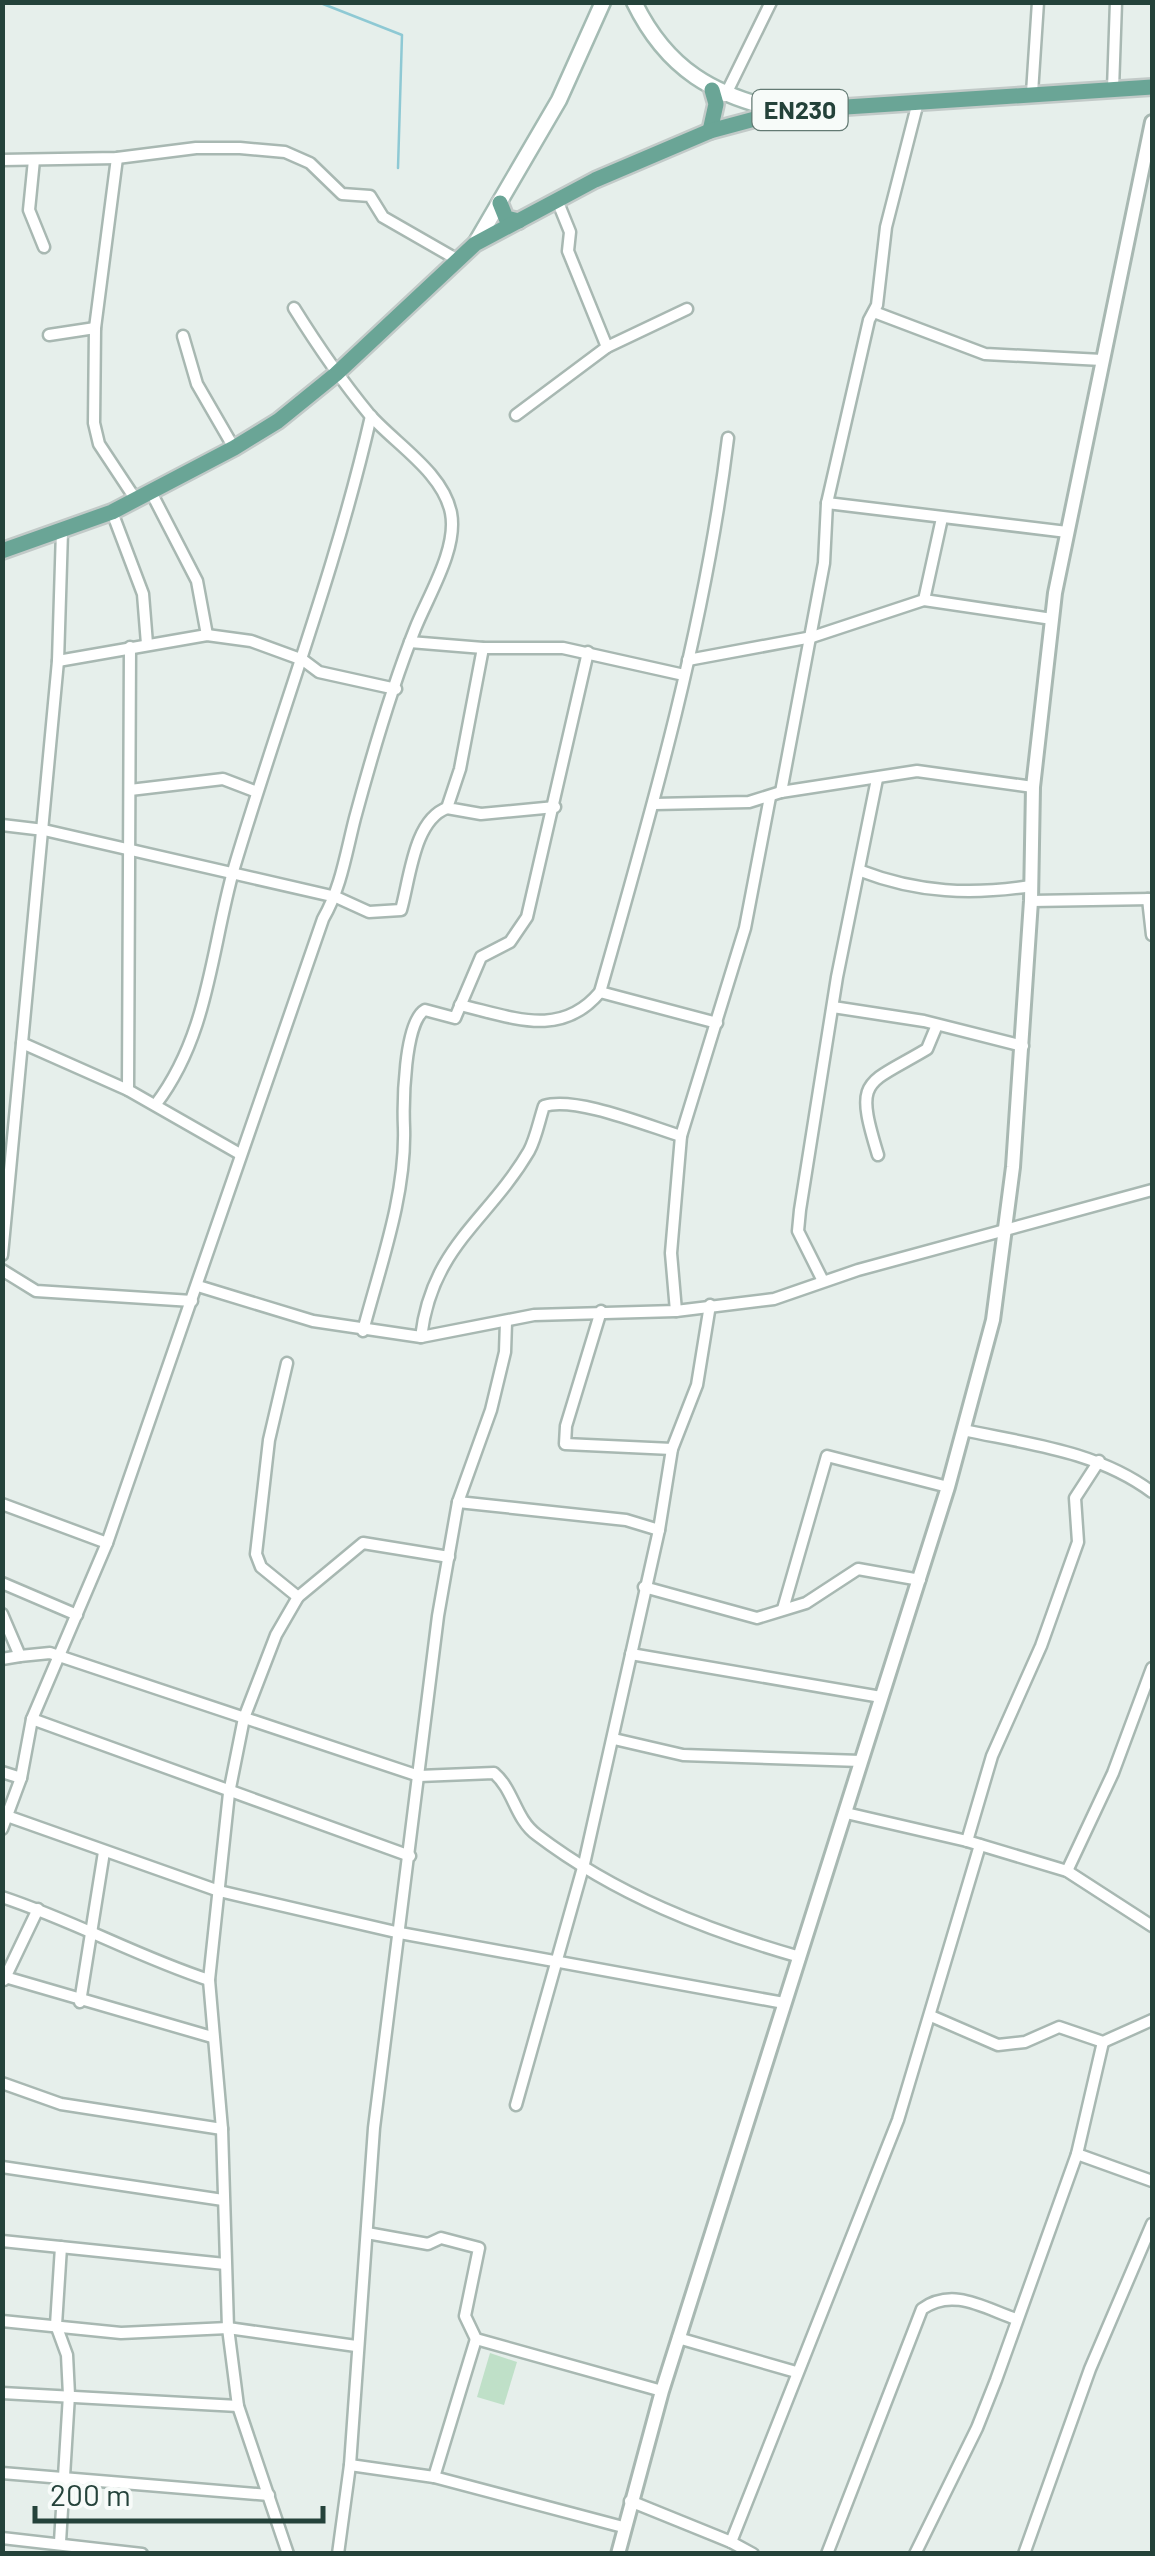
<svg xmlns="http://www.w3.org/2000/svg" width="1155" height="2556" viewBox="0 0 1155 2556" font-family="Barlow,sans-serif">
  <rect width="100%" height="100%" fill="#e6efeb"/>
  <path fill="#bfe0c8" d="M490,2353l27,9 -13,43 -27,-8z"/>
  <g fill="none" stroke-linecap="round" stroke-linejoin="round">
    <path stroke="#8ec9d4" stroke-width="2.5" d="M318,2l84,33 -4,133"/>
    <defs>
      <g id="minor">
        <path d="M1113,89l3,-87"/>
        <path d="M1032,93l6,-91"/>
        <path d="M725,96l46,-94"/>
        <path d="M117,158l-22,170 -1,95 5,21 37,56"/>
        <path d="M2,160l115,-2 79,-10h44l45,4 25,11 32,31 28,2 13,21 75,43"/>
        <path d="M34,160l-5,50 15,37"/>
        <path d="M557,200l13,32 -2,19 39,96"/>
        <path d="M874,312l111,42 117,6"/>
        <path d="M49,335l46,-7"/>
        <path d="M183,336l14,48 37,64"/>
        <path d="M516,415l91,-68 80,-38"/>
        <path d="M152,494l45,87 10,54"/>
        <path d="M827,503l240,29"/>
        <path d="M112,512l31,82 4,50"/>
        <path d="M924,600l128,19"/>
        <path d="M410,642l73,6h80l121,27"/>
        <path d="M483,648l-23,121 -13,39 34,6 74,-7"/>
        <path d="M688,660l124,-23 112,-37 18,-82"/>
        <path d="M58,661l149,-26 44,6 52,19 16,12 77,17"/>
        <path d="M130,790l93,-11 34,13"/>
        <path d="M781,792l43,-229 3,-60 42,-183 8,-15 9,-78 32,-125"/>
        <path d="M654,804l95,-2 32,-10 136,-21 116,16"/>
        <path d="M2,825l42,5 292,67 33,15 32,-2c9,-32 13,-90 46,-102"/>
        <path d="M861,871c57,22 111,24 170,15"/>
        <path d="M1148,899l4,36"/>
        <path d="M1031,901l121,-2"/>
        <path d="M600,992l117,31"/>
        <path d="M460,1005c52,12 101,34 140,-13 52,-182 105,-366 128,-554"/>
        <path d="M833,1007l91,14 99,25"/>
        <path d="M22,1043l106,47 112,64"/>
        <path d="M128,1090l2,-443"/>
        <path d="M156,1104c53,-70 55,-155 78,-236 45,-151 102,-298 137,-452"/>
        <path d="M878,1155c-24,-78 -13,-69 49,-106l10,-24"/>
        <path d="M2,1255l56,-594 4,-130"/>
        <path d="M2,1270l34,21 156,10"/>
        <path d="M823,1281l-25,-50 2,-21 37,-233 40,-198"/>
        <path d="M198,1286l115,35 108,16 113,-22 142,-4 98,-12 84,-29 294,-80"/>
        <path d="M601,1311l-35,115 -1,18 107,5"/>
        <path d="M676,1311l-5,-58 10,-117 64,-208 25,-131"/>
        <path d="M363,1331c17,-65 43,-135 41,-203 -1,-24 0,-106 21,-118l30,8 26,-61 29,-15 17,-25 61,-265"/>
        <path d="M421,1337c11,-91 67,-116 108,-186 7,-13 10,-30 15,-45 32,-10 104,20 137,30"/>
        <path d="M287,1363l-18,77 -13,114 5,13 37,30"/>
        <path d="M963,1430c66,14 134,21 189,62"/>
        <path d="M458,1502l168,18 33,10"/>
        <path d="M2,1504l105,39"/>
        <path d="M2,1583l75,32"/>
        <path d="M644,1587l113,31 49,-15 52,-34 62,11"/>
        <path d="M783,1609l44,-153 121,31"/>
        <path d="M2,1614l18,42 30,-3 369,123 75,-3c20,17 21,46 43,62 79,60 169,95 263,122"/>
        <path d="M631,1654l250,43"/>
        <path d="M2,1659l18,-3"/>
        <path d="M32,1719l378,137"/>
        <path d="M614,1739l69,16 178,6"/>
        <path d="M2,1772l19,6"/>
        <path d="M846,1813l121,28 100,30 85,55"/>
        <path d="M7,1816l212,75 181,42 384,70"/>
        <path d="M2,1829l19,-51 11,-59 75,-176 216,-624c18,-31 23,-66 32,-101 17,-63 36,-129 60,-189 13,-33 43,-80 36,-116 -8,-41 -57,-70 -82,-99 -28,-34 -52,-69 -75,-106"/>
        <path d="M967,1841l25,-85 49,-110 37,-104 -3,-44 24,-37"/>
        <path d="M1067,1871l46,-98 39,-105"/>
        <path d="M2,1897c73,24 136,60 207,83"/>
        <path d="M5,1977l207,60"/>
        <path d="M4,1980l34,-71"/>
        <path d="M80,2002l24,-150"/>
        <path d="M931,2016l67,29 27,-3 34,-15 44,15 49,-22"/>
        <path d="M2,2083l59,21 161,25"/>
        <path d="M516,2105l68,-241 75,-334 13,-81 25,-64 13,-80"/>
        <path d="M1077,2154l75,27"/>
        <path d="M2,2167l221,33"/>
        <path d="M367,2233l61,11 13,-6 38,10 -14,68 11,23 186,52"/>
        <path d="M2,2241l223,23"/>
        <path d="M2,2321l119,12 107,-5 128,18"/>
        <path d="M678,2338l118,34"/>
        <path d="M2,2393l236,13"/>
        <path d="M350,2465l84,12 189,50"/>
        <path d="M2,2473l267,22"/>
        <path d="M434,2477l42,-138"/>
        <path d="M630,2501l101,41"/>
        <path d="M2,2538l140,16"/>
        <path d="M60,2542l9,-147 -2,-40 -11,-30 5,-78"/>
        <path d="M288,2554l-50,-148 -10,-78 -6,-199 -13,-149 20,-187 15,-75 32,-83 22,-38 65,-54 86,14"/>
        <path d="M338,2554l12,-89 24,-337 64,-512 20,-114 33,-92 14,-58 1,-30"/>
        <path d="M753,2554l-22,-12 167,-422 82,-275"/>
        <path d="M827,2554l95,-245c31,-22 62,-1 94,10"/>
        <path d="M915,2554l62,-126 19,-48 81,-226 26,-112"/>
        <path d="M1024,2554l66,-185 62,-145"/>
      </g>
      <path id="tertiary" d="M618,2554l44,-163 286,-904 45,-167 20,-153 18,-266 2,-114 22,-194 97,-471"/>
      <g id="secondary">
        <path d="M634,2c33,68 80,94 150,109"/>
        <path d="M475,244l84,-144 44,-98"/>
      </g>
      <g id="primary">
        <path d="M710,131l6,-27 -4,-14"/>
        <path d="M500,203l6,15 13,3"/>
        <path d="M2,551l110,-39 122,-64 44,-27 58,-47 139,-130 120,-64 115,-49 75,-20 367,-24"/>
      </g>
    </defs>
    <use href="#minor" stroke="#a8b8b2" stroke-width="15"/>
    <use href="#tertiary" stroke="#a8b8b2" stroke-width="18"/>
    <use href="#secondary" stroke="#a4bbb3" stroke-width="19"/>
    <use href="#primary" stroke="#c2cac8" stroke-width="20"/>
    <use href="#minor" stroke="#fff" stroke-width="10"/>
    <use href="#tertiary" stroke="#fff" stroke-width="12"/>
    <use href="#secondary" stroke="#fff" stroke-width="14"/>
    <use href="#primary" stroke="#6aa596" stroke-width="15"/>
  </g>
  <g text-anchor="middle" stroke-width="9" stroke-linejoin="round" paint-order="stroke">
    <rect fill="#f7fbf9" stroke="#637a73" stroke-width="2.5" x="752.5" y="90" width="95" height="40" rx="8"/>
    <g font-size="25" font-weight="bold" fill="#24423a">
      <text x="800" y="119">EN230</text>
    </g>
  </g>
  <rect width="1155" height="2556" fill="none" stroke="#24423a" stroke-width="10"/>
  <path d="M35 2506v15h288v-15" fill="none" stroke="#24423a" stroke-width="5"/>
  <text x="50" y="2506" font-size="30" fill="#24423a" stroke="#f7fbf9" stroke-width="8" paint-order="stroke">200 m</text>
</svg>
